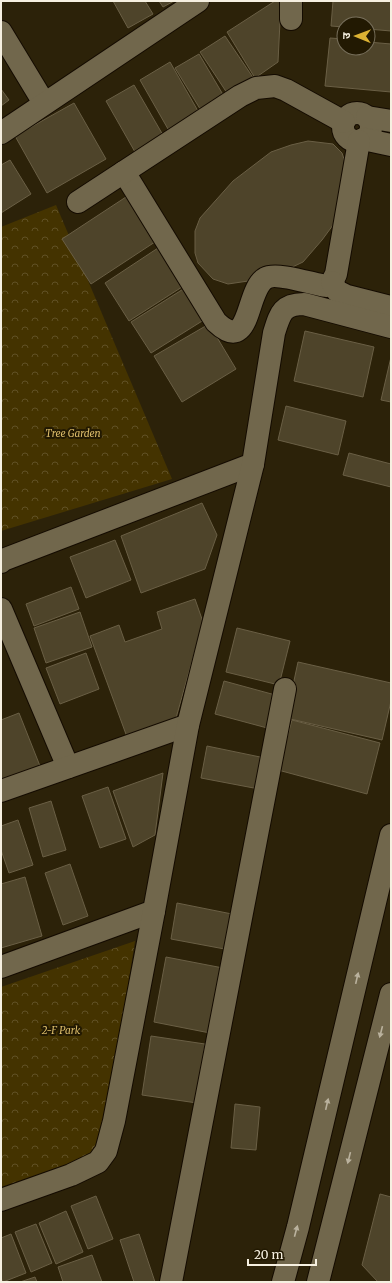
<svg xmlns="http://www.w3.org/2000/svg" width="392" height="1283" viewBox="0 0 392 1283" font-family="Merriweather,'Noto Sans Devanagari',serif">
  <defs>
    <pattern id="forest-crowns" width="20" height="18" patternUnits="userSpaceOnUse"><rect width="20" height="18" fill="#430"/><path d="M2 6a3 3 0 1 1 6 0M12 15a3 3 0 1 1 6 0" fill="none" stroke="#605125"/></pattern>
  </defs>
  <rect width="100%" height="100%" fill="#2c2209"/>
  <g fill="url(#forest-crowns)">
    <path d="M56,205l116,274 -171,52v-304z"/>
    <path d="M135,941l-28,178 -12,36 -94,36v-204z"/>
  </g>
  <g fill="#4e442a" stroke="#6a5f45">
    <path d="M113,1h32l8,13 -25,14z"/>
    <path d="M159,1h15l-11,6z"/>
    <path d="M275,1h6l-3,61 -23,16 -28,-46z"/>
    <path d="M333,1h58v30l-23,-2v-5h-24v3l-13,-1z"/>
    <path d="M225,36l29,43 -25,17 -29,-44z"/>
    <path d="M330,38l14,1v9h24v-6l23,2v48l-66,-6z"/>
    <path d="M199,54l26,44 -23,14 -27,-44z"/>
    <path d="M170,62l32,56 -30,18 -32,-56z"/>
    <path d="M134,85l33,57 -28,17 -33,-58z"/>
    <path d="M1,89l8,11 -8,6z"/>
    <path d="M74,103l32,56 -59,34 -32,-57z"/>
    <path d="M308,141l25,3 9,9 7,21 -13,47 -14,19 -19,22 -19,9 -29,9 -27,4 -15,-5 -15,-16 -3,-10v-22l5,-13 33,-37 38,-29 20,-7z"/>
    <path d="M10,160l21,34 -30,19v-48z"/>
    <path d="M129,195l29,45 -67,44 -29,-45z"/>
    <path d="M158,248l24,39 -53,34 -24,-38z"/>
    <path d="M188,286l19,32 -56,35 -20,-31z"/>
    <path d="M209,324l27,45 -54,33 -28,-46z"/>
    <path d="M305,331l69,16 -11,50 -69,-16z"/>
    <path d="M391,357v45l-10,-2z"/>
    <path d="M286,406l60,15 -8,34 -60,-15z"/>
    <path d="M349,453l42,11v23l-48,-12z"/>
    <path d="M202,503l15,32 -12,34 -64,24 -20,-57z"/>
    <path d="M115,540l16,40 -45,18 -16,-41z"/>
    <path d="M71,587l8,22 -45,17 -8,-22z"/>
    <path d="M195,599l8,23 -27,96 -49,19 -37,-101 29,-11 6,17 37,-13 -5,-17z"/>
    <path d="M80,612l12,35 -46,16 -12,-35z"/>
    <path d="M237,628l53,13 -11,44 -53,-13z"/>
    <path d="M86,653l13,36 -39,15 -14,-36z"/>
    <path d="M298,662l93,21v18l-9,39 -96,-22z"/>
    <path d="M224,681l55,15 -8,33 -56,-15z"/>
    <path d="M19,713l23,58 -41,17v-68z"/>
    <path d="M292,720l88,23 -13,51 -89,-24z"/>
    <path d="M207,746l58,12 -6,31 -58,-11z"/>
    <path d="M163,773l-8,62 -22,12 -20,-56z"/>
    <path d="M108,787l18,52 -26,9 -18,-52z"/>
    <path d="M51,801l15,49 -23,7 -14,-49z"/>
    <path d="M18,820l15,45 -24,8 -8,-23v-24z"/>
    <path d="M70,864l18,52 -25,9 -18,-52z"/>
    <path d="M25,877l17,59 -41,12v-64z"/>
    <path d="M177,903l60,12 -7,35 -59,-11z"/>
    <path d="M166,957l57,11 -13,65 -56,-11z"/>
    <path d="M151,1036l54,8 -8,59 -55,-8z"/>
    <path d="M235,1104l25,3 -4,43 -25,-2z"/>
    <path d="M380,1194l11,3v84l-4,1h-9l-16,-17z"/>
    <path d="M96,1196l17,43 -25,10 -17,-43z"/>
    <path d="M66,1211l17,41 -27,12 -17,-41z"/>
    <path d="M36,1224l16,39 -21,9 -16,-40z"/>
    <path d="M11,1234l15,39 -23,9 -2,-4v-40z"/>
    <path d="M139,1234l16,48h-21l-14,-42z"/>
    <path d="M92,1255l10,27h-39l-5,-15z"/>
    <path d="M35,1277l2,5h-17z"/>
  </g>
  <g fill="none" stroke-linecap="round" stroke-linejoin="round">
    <defs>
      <g id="minor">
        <path d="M291,19v-18"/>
        <path d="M1,32l43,71"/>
        <circle cx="357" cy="127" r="14"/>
        <path d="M367,117l24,4"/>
        <path d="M1,133l197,-132"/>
        <path d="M363,139l28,6"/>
        <path d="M124,172l92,150c36,34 29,-33 50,-44 10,-6 47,6 60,8l6,-4 4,-8 23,-133"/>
        <path d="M78,202l162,-106 16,-8 19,-2 11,4 58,32"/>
        <path d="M332,282l5,9 10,5 44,11"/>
        <path d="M1,562l2,-2 250,-96"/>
        <path d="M1,609l67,158"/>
        <path d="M1,791l187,-66"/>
        <path d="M1,967l153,-56"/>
        <path d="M1,1200l70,-25 27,-13 8,-11 8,-30 40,-210 34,-186 65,-261 21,-131c6,-19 8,-29 30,-29l87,23"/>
        <path d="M171,1282l114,-593"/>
        <path d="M283,1282l15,-55 93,-392"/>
        <path d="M318,1282l73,-288"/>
      </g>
    </defs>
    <use href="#minor" stroke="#140b00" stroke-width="24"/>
    <use href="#minor" stroke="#71674c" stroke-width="22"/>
  </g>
  <defs><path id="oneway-solid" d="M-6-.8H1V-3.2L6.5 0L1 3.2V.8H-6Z"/></defs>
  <g fill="#bab29e">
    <use href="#oneway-solid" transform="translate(357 978) rotate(-77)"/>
    <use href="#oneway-solid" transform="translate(381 1032) rotate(104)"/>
    <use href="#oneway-solid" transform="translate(327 1104) rotate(-77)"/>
    <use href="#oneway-solid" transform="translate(349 1158) rotate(104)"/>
    <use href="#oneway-solid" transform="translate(296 1231) rotate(-75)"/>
  </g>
  <g text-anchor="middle" stroke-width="4" stroke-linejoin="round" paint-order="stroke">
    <g font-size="10" font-style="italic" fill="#debe6b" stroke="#221902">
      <text x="73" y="437">Tree Garden</text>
      <text x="61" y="1034">2-F Park</text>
    </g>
  </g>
  <rect width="392" height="1283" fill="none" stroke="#f6f0e1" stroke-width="4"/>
  <g transform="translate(356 36) rotate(271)"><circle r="19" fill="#221902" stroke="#776f5b"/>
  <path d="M0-3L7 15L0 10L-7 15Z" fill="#dcb233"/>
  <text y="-6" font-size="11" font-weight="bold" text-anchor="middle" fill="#f6f0e1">उ</text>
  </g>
  <path d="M248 1259v6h68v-6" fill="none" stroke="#f6f0e1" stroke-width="2"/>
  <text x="254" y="1259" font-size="12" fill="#f6f0e1" stroke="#221902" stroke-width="3" paint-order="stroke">20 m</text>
</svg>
